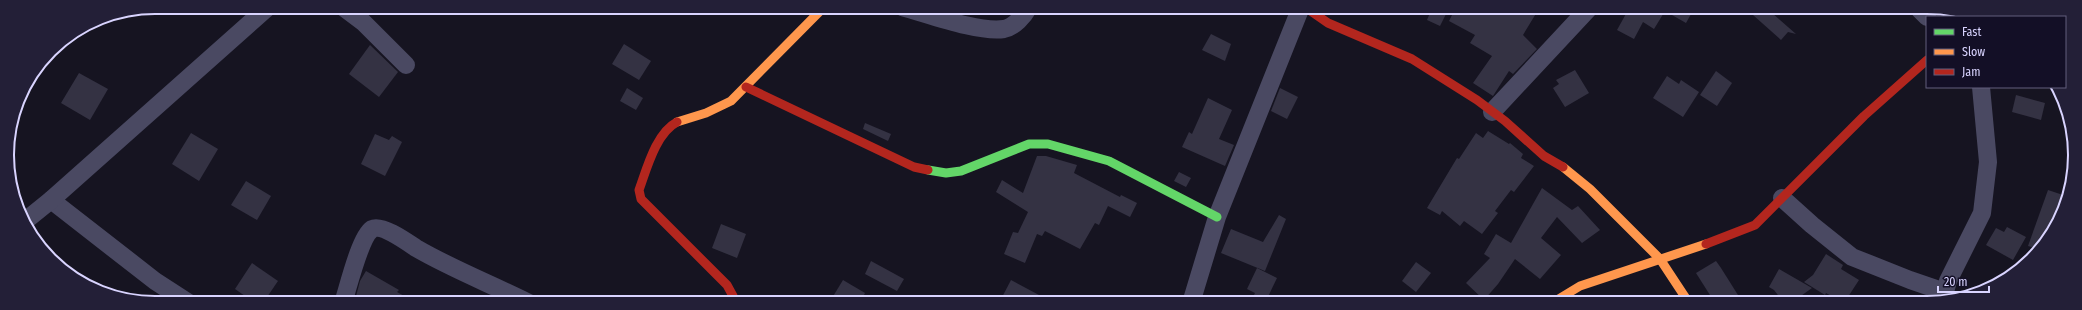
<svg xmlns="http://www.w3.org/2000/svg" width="2082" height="310" viewBox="0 0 2082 310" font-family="'Fira Sans Condensed',sans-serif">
  <rect width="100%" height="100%" fill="#161421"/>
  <g fill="#343243">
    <path d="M1456,7h84l-17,28 14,14 -24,25 -4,-3 -16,25 -20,-13 19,-27 -22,-13 5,-8 -26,-14z"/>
    <path d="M1619,7h76l-9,16 -21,-12 -11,18 -11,-7 -9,17 -17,-9 10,-18z"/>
    <path d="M1744,7h21l31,27 -8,-2 -7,8z"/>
    <path d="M1432,8l14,6 -6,12 -13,-6z"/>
    <path d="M1211,34l20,10 -6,17 -23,-11z"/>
    <path d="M624,44l27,17 -12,19 -27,-16z"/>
    <path d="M370,45l28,27 -19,25 -30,-23z"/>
    <path d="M1575,70l14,23 -24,14 -12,-19 6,-4 -3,-4z"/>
    <path d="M1716,71l16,12 -15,23 -17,-11z"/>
    <path d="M79,73l29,16 -18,31 -29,-17z"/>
    <path d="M1667,76l12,8 2,-4 18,12 -16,25 -30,-19z"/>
    <path d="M627,88l16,10 -7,12 -16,-9z"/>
    <path d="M1280,88l18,9 -11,22 -16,-8z"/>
    <path d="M2016,95l29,8 -4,17 -29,-8z"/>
    <path d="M1208,98l24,12 -13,29 15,6 -9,21 -43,-19 7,-15 3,2z"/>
    <path d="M865,123l26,11 -3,7 -25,-12z"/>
    <path d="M1488,131l21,13 1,-1 13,11 -2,4 13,8 -20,26 -3,-2 -16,21 3,2 -16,21 -18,-13 -4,5 -18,-15 -2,4 -13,-7 30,-50 2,1 17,-26 7,5z"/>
    <path d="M191,133l27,16 -19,32 -27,-17z"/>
    <path d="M375,134l14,6 3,-4 10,6 -17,34 -24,-12z"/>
    <path d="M1037,156h9l31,9 -3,8 46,24 1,-2 16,8 -7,14 -22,-11 -9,19 -4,-2 -15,26 -35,-18 -3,5 -5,-2 -12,29 -21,-9 9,-22 5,1 10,-21 -32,-20 6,-12 21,13z"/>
    <path d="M1179,172l12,6 -5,9 -12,-6z"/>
    <path d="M246,181l25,15 -14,24 -26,-15z"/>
    <path d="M1542,188l30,22 6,-4 22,24 -18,13 -25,-26 -16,21 20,17 -21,24 -25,-20 -17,25 -14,16 -18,-17 24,-25 -6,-4 12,-20 15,9z"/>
    <path d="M2048,190l18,6 -6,24 -21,29 -11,-3z"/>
    <path d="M1279,215l7,4 -21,52 -44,-18 10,-24 32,13z"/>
    <path d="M721,224l25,10 -9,24 -25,-10z"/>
    <path d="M2007,227l19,10 -13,23 -27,-15 10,-17 8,4z"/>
    <path d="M1826,254l17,11 -2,4 18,11 -15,23 -18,-10 -1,2 -21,-13 9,-7z"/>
    <path d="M871,261l33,18 -7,12 -32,-17z"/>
    <path d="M1716,261l5,7 22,35h-28l-19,-30z"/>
    <path d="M1416,262l15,11 -15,19 -14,-11z"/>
    <path d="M252,263l26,18 -15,22h-8l-20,-14z"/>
    <path d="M1257,268l20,10 -12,25h-15l5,-10 -8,-4z"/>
    <path d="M1779,269l33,19 -21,15h-7l-10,-13 -5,-3z"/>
    <path d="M366,271l33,19 -2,2 20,11h-57l-5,-3 5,-19z"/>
    <path d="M843,280l22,13 -5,10h-31z"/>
    <path d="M1011,280l43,23h-55z"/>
  </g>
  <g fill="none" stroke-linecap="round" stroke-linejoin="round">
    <g stroke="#4a4962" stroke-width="18">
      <path d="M343,7l20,15 43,43"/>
      <path d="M902,7c26,7 77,26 102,22 10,-2 20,-13 25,-22"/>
      <path d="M1917,7l10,10"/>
      <path d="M1492,112l98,-105"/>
      <path d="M1782,198l30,27 40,32 58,23 35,12"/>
      <path d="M51,200l104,81 34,22"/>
      <path d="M25,221l26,-21 217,-193"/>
      <path d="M1948,300l-3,-8 3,-11 34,-68 6,-51 -7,-75"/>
      <path d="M343,303c5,-15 17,-66 29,-74 10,-5 35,13 44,19 36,21 75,36 113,55"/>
      <path d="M1191,303l26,-86 84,-210"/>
    </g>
    <path stroke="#63d668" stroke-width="9" d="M928,170l18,3 15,-2 68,-27h19l61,17 108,56"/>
    <g stroke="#ff974d" stroke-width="9">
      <path d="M677,122l29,-9 25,-12 93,-94"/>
      <path d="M1563,167l27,22 70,70 29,44"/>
      <path d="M1552,303l28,-17 126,-42"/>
    </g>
    <g stroke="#b3261e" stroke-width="9">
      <path d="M1305,7l23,16 84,36 65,41 28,21 39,35 19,11"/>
      <path d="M746,87l168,80 14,3"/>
      <path d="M677,122c-21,11 -30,46 -38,68l2,9 86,86 6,11 1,7"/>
      <path d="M1706,244l49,-19 109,-109 63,-56"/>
    </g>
  </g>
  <path d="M0 0H2082V310H0ZM155 14H1927A141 141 0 0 1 2068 155V155A141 141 0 0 1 1927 296H155A141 141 0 0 1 14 155V155A141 141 0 0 1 155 14Z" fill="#231f37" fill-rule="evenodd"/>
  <path fill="none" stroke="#d9d4ff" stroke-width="2" d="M155 14H1927A141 141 0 0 1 2068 155V155A141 141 0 0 1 1927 296H155A141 141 0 0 1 14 155V155A141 141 0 0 1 155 14Z"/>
  <rect x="1926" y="16" width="140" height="72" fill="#130f26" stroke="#625e7d"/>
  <rect x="1934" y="29" width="20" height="6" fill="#63d668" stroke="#625e7d"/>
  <text x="1962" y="36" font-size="12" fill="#d9d4ff">Fast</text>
  <rect x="1934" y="49" width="20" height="6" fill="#ff974d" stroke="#625e7d"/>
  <text x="1962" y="56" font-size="12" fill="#d9d4ff">Slow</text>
  <rect x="1934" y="69" width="20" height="6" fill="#b3261e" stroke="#625e7d"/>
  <text x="1962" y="76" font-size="12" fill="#d9d4ff">Jam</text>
  <path d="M1938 286v6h51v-6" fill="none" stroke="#d9d4ff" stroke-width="2"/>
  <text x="1944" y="286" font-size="12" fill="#d9d4ff" stroke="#130f26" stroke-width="3" paint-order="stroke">20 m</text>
</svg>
